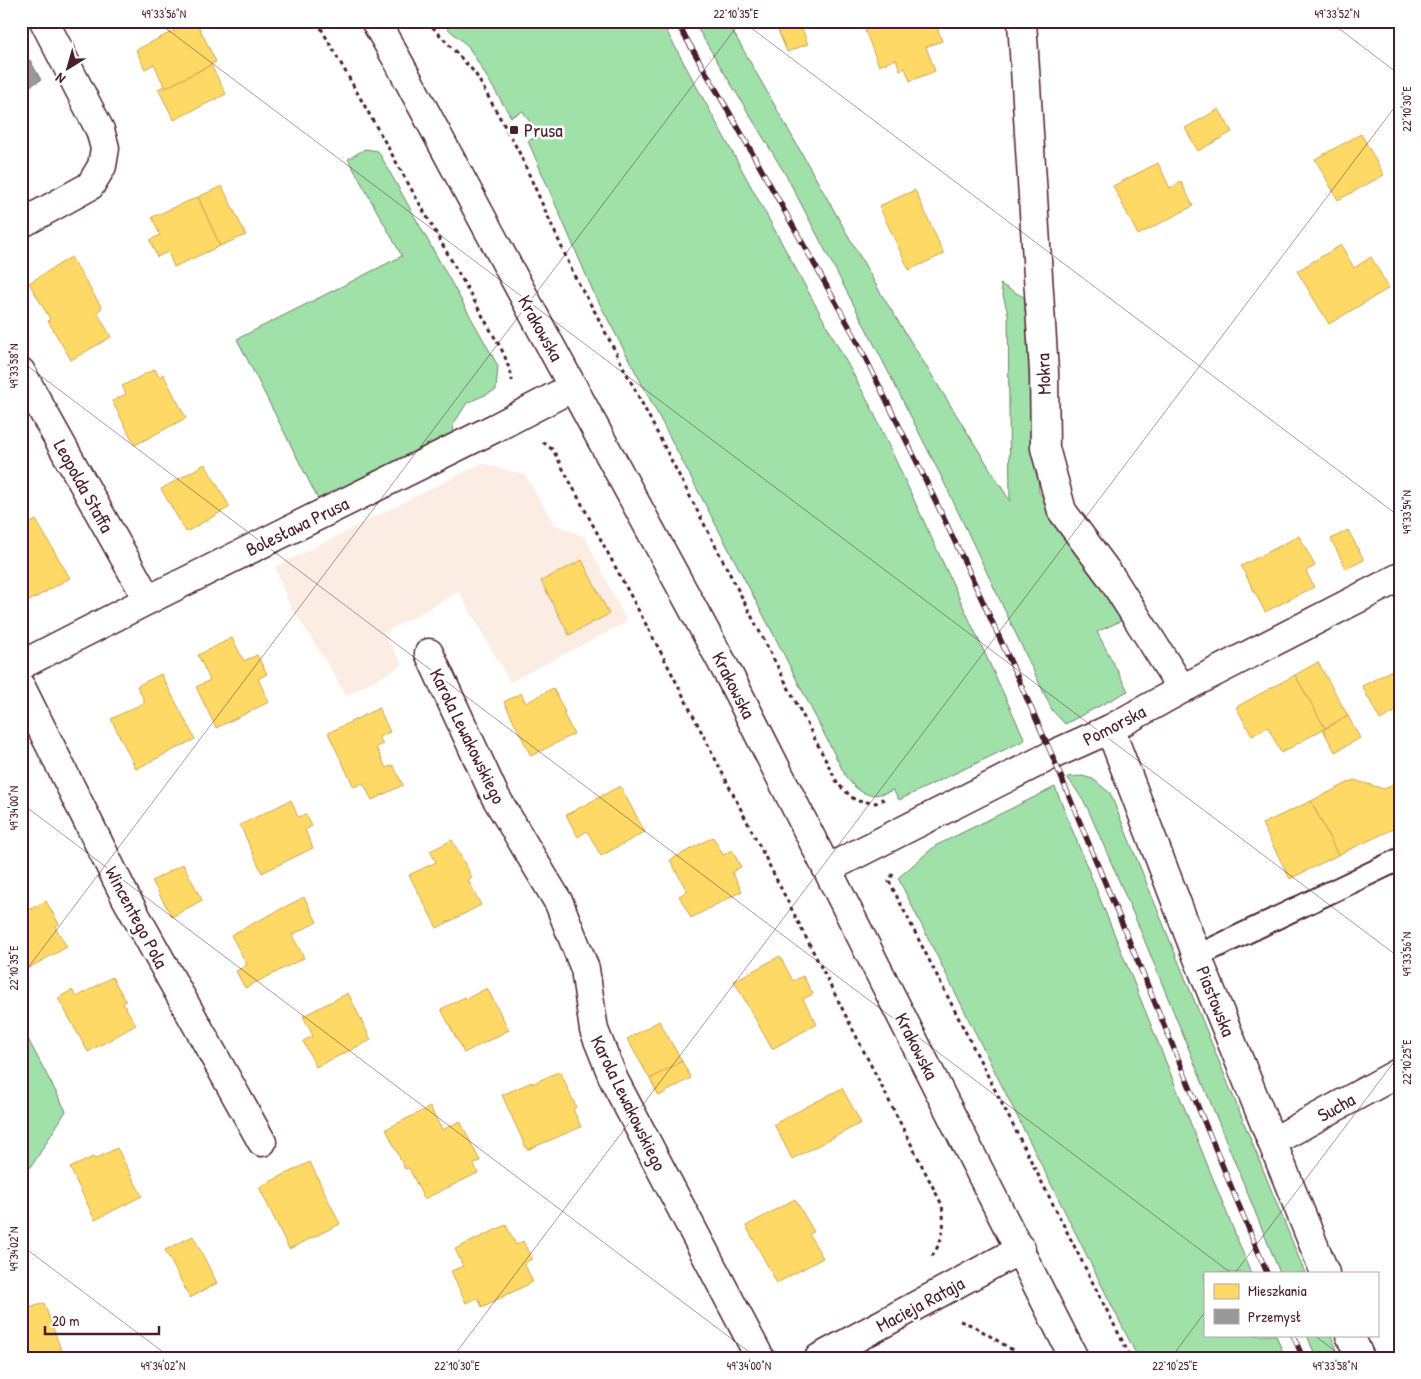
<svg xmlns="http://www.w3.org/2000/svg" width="1421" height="1379" viewBox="0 0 1421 1379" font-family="'Patrick Hand',sans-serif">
  <rect width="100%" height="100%" fill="#fff"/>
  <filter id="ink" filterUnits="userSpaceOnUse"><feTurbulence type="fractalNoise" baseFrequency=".02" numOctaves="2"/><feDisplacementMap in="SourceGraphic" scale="10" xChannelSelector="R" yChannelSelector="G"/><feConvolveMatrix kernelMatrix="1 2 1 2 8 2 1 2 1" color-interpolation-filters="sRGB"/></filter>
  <g filter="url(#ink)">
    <path fill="#fcede4" d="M482,463l43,12 29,49 31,13 42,85 -117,60 -51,-90 -75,41 19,32 -57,31 -17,-30 -41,-64 -13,-35z"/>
    <g fill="#a0e0a9" stroke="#75806a">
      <path d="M439,21h222l210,386 154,333 -126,60 -6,-10c-22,9 -32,6 -47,-13l-68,-134 -185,-352 -65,-150 10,-5 -15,-25 -12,6 -43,-71z"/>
      <path d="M693,21h34l153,271 130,209 -2,-187 -8,-30 29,16 10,192 88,126 -30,14 31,59 -63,33 -13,-14 -110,-232 -70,-138 -85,-163z"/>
      <path d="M365,149l13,2 120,215 -2,24 -29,13 -14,22 1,9 -135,67 -82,-162 165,-83 -54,-97z"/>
      <path d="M1082,776l11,3 17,14 195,480h-25l-141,-346 -52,-120 -10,-16 -10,-14z"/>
      <path d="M1055,787l196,486h-46v62h71l9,23h-147l-240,-480 37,-32z"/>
      <path d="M21,1026l45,85 -35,56 -10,5z"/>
      <path d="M1307,1335h24l9,23h-24z"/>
    </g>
    <g fill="#ffd966" stroke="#c9a154">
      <path d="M193,21h3l20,41 -51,26 -11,-24 -9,5 -9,-19z"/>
      <path d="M774,21h25l9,23 -21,8z"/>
      <path d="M878,21h57l7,20 -16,6 9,24 -25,10 -5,-13 -5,2 -4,-11 -17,7 -15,-38z"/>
      <path d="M211,65l15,29 -52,26 -16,-31 6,-3 1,2z"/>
      <path d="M1219,109l13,23 -34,19 -13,-23z"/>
      <path d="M1361,134l23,41 -46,25 -23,-41z"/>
      <path d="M1158,163l12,25 11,-6 12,24 -55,29 -25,-49z"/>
      <path d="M222,186l24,49 -26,11 -22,-49z"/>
      <path d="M915,190l29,64 -35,16 -30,-64z"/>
      <path d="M198,197l22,49 -46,21 -6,-15 -11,5 -7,-17 10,-5 -8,-18z"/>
      <path d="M1341,245l13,23 17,-11 18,31 -60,36 -32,-53z"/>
      <path d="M71,257l31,51 -5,4 14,25 -40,23 -23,-39 2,-2 -21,-36z"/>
      <path d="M155,369l4,8 4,-3 23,44 -51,27 -23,-44 14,-7 -4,-8z"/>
      <path d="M205,464l25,43 -44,25 -25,-43z"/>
      <path d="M36,520l34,58 -46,26 -3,-6v-70z"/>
      <path d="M1348,530l16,30 -18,9 -15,-30z"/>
      <path d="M1299,536l16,30 -9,5 8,16 -49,25 -24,-46z"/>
      <path d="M582,560l27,54 -40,21 -28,-54z"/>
      <path d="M232,638l12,23 13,-6 10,19 -9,5 11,23 -53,26 -20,-41 14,-7 -12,-25z"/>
      <path d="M1318,662l30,54 -23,12 -30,-53z"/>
      <path d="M1400,666v43l-20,11 -18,-34z"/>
      <path d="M161,674l34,65 -59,30 -25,-50 34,-17 -8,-16z"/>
      <path d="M1295,675l30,53 -44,25 -13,-26 -16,9 -16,-29z"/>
      <path d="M553,688l12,24 -2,1 11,21 -43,22 -27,-54 17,-9 5,10z"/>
      <path d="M379,708l11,24 -11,5 4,7 -7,3 10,21 7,-3 10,20 -31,15 -9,-17 -9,4 -26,-54z"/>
      <path d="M1348,716l12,22 -25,14 -12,-22z"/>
      <path d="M1354,780l30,9 16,-7v44l-62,29 -27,-54z"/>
      <path d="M620,786l25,46 -44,24 -14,-25 -9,6 -12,-22z"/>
      <path d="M291,800l7,17 8,-3 6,12 -7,4 8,18 -51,25 -22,-48z"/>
      <path d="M1311,801l27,54 -48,24 -28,-55z"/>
      <path d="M713,837l10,18 9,-5 9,17 -9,5 10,19 -51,27 -12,-22 8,-5 -17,-31z"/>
      <path d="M452,840l20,37 -4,3 13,25 -44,23 -28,-53 27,-13 -6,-11z"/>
      <path d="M183,864l19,36 -30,17 -20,-36z"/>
      <path d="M304,897l13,25 -25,13 12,23 -59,30 -9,-17 11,-6 -16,-30z"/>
      <path d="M46,901l13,23 -4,3 12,20 -42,23 -4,-7v-49z"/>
      <path d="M780,956l13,25 10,-5 10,18 -10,5 14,25 -45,25 -38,-68z"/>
      <path d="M112,977l14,24 -3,2 13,22 -48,27 -30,-54 14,-8 5,7z"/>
      <path d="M487,988l22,42 -45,23 -23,-44 24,-12 1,2z"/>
      <path d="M348,993l23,47 -55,27 -13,-26 10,-5 -10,-20z"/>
      <path d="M659,1021l23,40 -32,18 -23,-40z"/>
      <path d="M682,1061l9,17 -32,18 -9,-17z"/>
      <path d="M560,1071l16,36 -3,2 8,18 -54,23 -25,-55 30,-13v2z"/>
      <path d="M842,1088l19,35 -69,36 -18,-35z"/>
      <path d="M430,1107l12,23 18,-9 20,40 -6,3 4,9 -54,26 -15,-31 -4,1 -19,-40z"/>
      <path d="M117,1148l25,48 -47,24 -25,-52 23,-11 2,2z"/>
      <path d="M310,1162l30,62 -51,25 -30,-62z"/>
      <path d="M795,1199l19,33 -5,2 14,24 -46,25 -31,-57z"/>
      <path d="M506,1225l10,20 7,-4 9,18 -8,4 9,19 -51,25 -4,-9 -12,5 -15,-32 12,-5 -8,-17z"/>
      <path d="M193,1236l24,47 -27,15 -25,-48z"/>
      <path d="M44,1303l20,55h-43v-47z"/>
    </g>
    <path fill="#999" stroke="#817478" d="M30,60l11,20 -20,11v-26z"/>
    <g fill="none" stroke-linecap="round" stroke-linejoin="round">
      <defs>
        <path id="service" d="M1197,956l203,-97"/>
        <g id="minor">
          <path d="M1022,21l22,351 1,76 17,63 49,66 71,112"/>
          <path d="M21,224l69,-38 12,-20 3,-18 -5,-18 -56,-109"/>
          <path d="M21,372l127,228"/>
          <path d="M429,653l66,143 64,107 26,66 9,61 20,50 146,278"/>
          <path d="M21,665l127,-65 347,-172 78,-41"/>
          <path d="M21,687l105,211 136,244"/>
          <path d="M1110,729l87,227 128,317"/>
          <path d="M827,869l225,-114 58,-26 72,-40 218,-112"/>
          <path d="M1272,1142l128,-70"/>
          <path d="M1350,1335l10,23"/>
          <path d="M819,1358l202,-109"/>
        </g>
        <path id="secondary" d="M375,21l23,40 145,271 188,347 343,679"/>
      </defs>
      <use href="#service" stroke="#4a1f2b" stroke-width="25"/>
      <use href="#minor" stroke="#4a1f2b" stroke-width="31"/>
      <use href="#secondary" stroke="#4a1f2b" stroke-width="31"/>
      <g stroke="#4a1f2b" stroke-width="3" stroke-dasharray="4 4" stroke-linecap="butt">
        <path d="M317,21l187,333 8,23v4"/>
        <path d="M427,21l48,52 43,77 58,129 19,33 243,472 18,17 20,2 6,-4 2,4"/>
        <path d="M543,442l10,8 113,212 276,543c3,23 2,33 -11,53"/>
        <path d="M893,874l-4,7 242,477"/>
        <path d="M960,1321l14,5 40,25 3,7"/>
      </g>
      <use href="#service" stroke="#fff" stroke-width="21"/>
      <use href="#minor" stroke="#fff" stroke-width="28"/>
      <use href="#secondary" stroke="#fff" stroke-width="28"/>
      <defs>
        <g id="rail">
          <path d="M676,21l60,103 118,211 62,125 50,105 46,100 40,90 215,518"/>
          <path d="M1293,1335l10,23"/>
        </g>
      </defs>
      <use href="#rail" stroke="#4a1f2b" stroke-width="5.5"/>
      <use href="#rail" stroke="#fff" stroke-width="4" stroke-dasharray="11" stroke-linecap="butt"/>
    </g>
  </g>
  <path fill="none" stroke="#4a1f2b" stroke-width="1" stroke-opacity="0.45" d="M156,21l1244,937M742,21l658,496M1329,21l71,54M21,23l2,-2M21,361l1210,912M21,803l736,555M21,977l720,-956M21,1245l150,113M1235,1273l165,-219M1314,1335l30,23M452,1358l948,-1258M1171,1358l34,-46"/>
  <rect fill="#4a1f2b" stroke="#fff" stroke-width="2" x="509" y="125" width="10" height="10" rx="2.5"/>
  <g text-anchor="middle" stroke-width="5" stroke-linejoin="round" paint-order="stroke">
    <g font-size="19" fill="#4a1f2b" stroke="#fff" text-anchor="start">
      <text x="524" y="137">Prusa</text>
    </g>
    <g font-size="19" fill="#4a1f2b" stroke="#fff">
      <text transform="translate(541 328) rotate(61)" y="7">Krakowska</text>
      <text transform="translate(1043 374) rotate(-92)" y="7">Mokra</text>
      <text transform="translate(84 486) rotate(61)" y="7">Leopolda Staffa</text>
      <text transform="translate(297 526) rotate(-26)" y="7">Bolesława Prusa</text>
      <text transform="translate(734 685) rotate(63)" y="7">Krakowska</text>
      <text transform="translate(1114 725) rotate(-27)" y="7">Pomorska</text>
      <text transform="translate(468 736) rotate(64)" y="7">Karola Lewakowskiego</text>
      <text transform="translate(137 917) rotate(62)" y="7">Wincentego Pola</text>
      <text transform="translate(1216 1001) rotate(68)" y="7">Piastowska</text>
      <text transform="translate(917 1046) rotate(63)" y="7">Krakowska</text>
      <text transform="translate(629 1103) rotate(64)" y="7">Karola Lewakowskiego</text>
      <text transform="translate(1336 1107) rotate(-29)" y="7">Sucha</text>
      <text transform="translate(920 1304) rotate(-28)" y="7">Macieja Rataja</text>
    </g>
  </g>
  <rect width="1421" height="1379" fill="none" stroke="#fff" stroke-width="55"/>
  <rect x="1204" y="1272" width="175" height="65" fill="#ffffff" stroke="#b7a5aa"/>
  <rect x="1214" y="1284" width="25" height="15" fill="#ffd966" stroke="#b7a5aa"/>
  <text x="1248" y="1296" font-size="15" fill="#4a1f2b">Mieszkania</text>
  <rect x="1214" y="1309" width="25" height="15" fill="#999999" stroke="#b7a5aa"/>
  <text x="1248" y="1322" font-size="15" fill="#4a1f2b">Przemysł</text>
  <g transform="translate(68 68) rotate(217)" stroke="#ffffff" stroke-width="4" paint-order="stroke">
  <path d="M0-4L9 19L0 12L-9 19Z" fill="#4a1f2b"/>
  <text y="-8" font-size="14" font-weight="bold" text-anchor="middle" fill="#4a1f2b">N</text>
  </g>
  <path d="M45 1326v8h114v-8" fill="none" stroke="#4a1f2b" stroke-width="2.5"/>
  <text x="52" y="1326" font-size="15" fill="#4a1f2b" stroke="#ffffff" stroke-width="4" paint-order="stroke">20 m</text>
  <rect x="28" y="28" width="1366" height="1324" fill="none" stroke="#4a1f2b" stroke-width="2"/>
  <g font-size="12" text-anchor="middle" fill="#4a1f2b">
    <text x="164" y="18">49°33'56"N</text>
    <text x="736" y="18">22°10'35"E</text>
    <text x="1337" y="18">49°33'52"N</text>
    <text transform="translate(1407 109) rotate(-90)" y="4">22°10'30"E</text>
    <text transform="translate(14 366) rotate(-90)" y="4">49°33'58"N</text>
    <text transform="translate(1407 512) rotate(-90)" y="4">49°33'54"N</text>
    <text transform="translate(14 808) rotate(-90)" y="4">49°34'00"N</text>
    <text transform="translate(1407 954) rotate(-90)" y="4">49°33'56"N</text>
    <text transform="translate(14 968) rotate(-90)" y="4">22°10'35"E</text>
    <text transform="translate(1407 1062) rotate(-90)" y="4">22°10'25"E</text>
    <text transform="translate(14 1249) rotate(-90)" y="4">49°34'02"N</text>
    <text x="163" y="1370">49°34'02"N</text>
    <text x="457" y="1370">22°10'30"E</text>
    <text x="749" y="1370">49°34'00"N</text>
    <text x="1175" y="1370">22°10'25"E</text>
    <text x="1335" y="1370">49°33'58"N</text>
  </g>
</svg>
